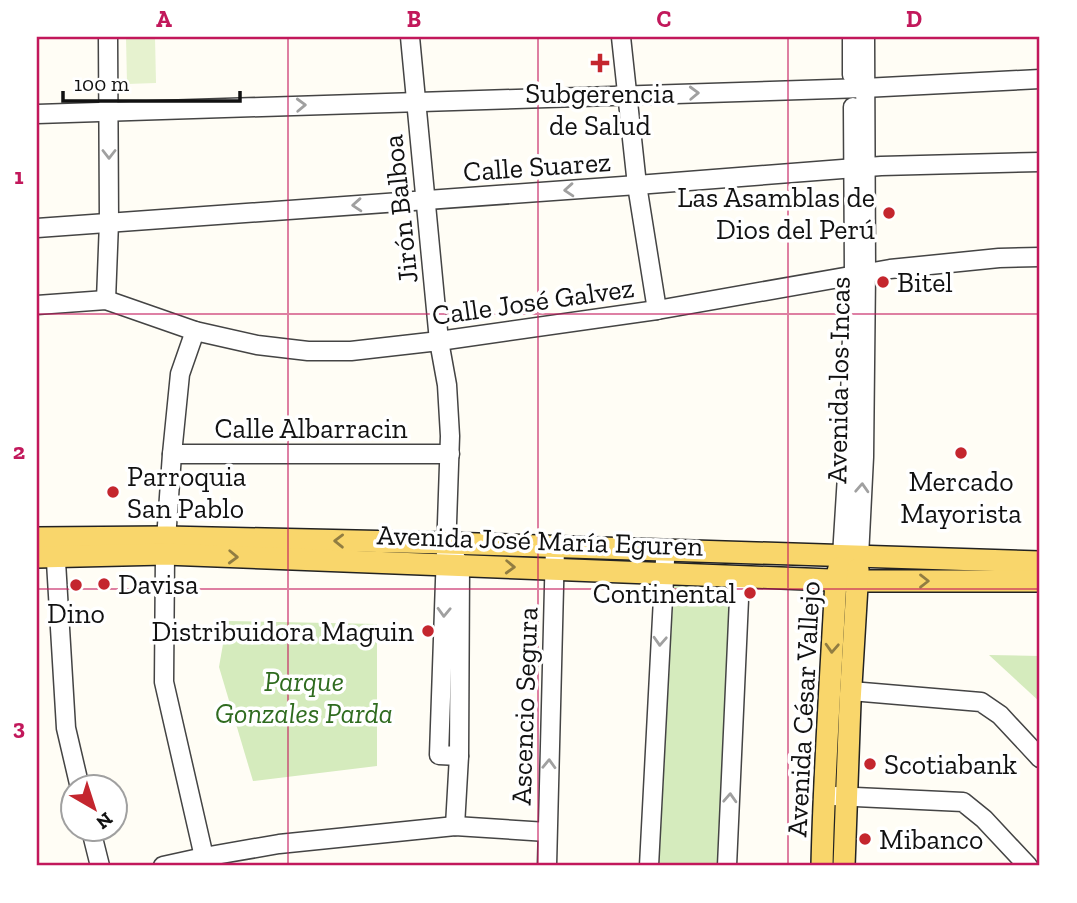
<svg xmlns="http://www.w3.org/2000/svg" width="1077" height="903" viewBox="0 0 1077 903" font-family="'Zilla Slab',serif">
  <rect width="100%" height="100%" fill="#fffdf5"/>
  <g fill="#d5ebbd">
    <path d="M674,582l62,2 -16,282h-61z"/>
    <path d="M227,621l150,3v142l-124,15 -34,-114z"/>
    <path d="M989,655l51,1v46z"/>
  </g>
  <path fill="#e6f2cf" d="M126,37h29l1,46 -29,1z"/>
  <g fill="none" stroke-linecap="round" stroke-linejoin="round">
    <defs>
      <g id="minor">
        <path d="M410,37l29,304 8,44 3,51 -11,319 20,1"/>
        <path d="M621,37l16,148 20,125"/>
        <path d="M852,37v38"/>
        <path d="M37,114l827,-26 176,-9"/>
        <path d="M37,228l600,-43 244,-19 159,-4"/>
        <path d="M106,300l3,-78 -1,-185"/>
        <path d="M37,305l69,-5 89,31 62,14 51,6h43l88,-10 218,-31 233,-41 109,-11 41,-1"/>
        <path d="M195,331l-15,43 -8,80 -7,100 -1,128 40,175"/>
        <path d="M172,454h278"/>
        <path d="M55,545l11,183 14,60"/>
        <path d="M454,555l6,11 -1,190 -4,70"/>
        <path d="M842,556l6,-96 6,-186 -1,-167"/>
        <path d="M859,557l5,-100 2,-184 -1,-236"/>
        <path d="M851,691l130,11 19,13 40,43"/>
        <path d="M834,796l129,6 21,17 44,47"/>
        <path d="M91,830l9,36"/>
        <path d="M163,866l41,-9 75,-13 176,-18 92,6"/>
        <path d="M547,866l8,-319"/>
        <path d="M649,866l16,-306"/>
        <path d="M727,866l13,-289"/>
      </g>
      <g id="major">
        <path d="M37,538l130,-1 279,6 594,19"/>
        <path d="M37,557l128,-3 691,27h184"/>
        <path d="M822,866c2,-95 9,-191 14,-286l3,-12"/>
        <path d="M844,866l6,-164 8,-133"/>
      </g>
    </defs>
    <use href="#minor" stroke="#444" stroke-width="21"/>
    <use href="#major" stroke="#222" stroke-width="24"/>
    <use href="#minor" stroke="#fff" stroke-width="18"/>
    <use href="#major" stroke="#f9d66b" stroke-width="21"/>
  </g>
  <defs><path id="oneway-chevron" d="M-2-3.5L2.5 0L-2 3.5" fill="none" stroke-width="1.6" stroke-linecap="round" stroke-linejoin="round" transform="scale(1.75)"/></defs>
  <g stroke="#a0a0a0">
    <use href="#oneway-chevron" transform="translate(694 93) rotate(-2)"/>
    <use href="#oneway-chevron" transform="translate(301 105) rotate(-2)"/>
    <use href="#oneway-chevron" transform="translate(109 154) rotate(90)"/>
    <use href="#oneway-chevron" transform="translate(569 190) rotate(176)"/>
    <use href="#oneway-chevron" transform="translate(357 205) rotate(176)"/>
    <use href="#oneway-chevron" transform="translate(862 488) rotate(-87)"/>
    <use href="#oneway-chevron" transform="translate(444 612) rotate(92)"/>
    <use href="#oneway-chevron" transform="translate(660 641) rotate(93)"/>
    <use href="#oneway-chevron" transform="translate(549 764) rotate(-88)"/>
    <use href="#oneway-chevron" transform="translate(730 798) rotate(-87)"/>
  </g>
  <g stroke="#917d42">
    <use href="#oneway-chevron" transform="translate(339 541) rotate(-179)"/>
    <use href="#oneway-chevron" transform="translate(233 557) rotate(2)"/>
    <use href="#oneway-chevron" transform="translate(510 567) rotate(2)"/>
    <use href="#oneway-chevron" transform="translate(924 581)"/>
    <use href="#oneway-chevron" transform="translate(832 648) rotate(93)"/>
  </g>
  <path fill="none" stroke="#c2185b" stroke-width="2" stroke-opacity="0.55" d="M288,37v829M538,37v829M788,37v829M37,314h1003M37,589h1003"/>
  <g fill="#c4262e" stroke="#fff" stroke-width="2.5">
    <path d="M596.5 52.5h7v7h7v7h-7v7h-7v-7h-7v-7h7z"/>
    <circle cx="889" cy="213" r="7"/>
    <circle cx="883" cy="282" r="7"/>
    <circle cx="961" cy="453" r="7"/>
    <circle cx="113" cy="492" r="7"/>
    <circle cx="104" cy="584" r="7"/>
    <circle cx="76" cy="585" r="7"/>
    <circle cx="750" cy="593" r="7"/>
    <circle cx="428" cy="631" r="7"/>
    <circle cx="870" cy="764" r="7"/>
    <circle cx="865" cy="839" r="7"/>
  </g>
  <g text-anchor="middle" stroke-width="7" stroke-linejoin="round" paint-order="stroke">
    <g font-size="28" fill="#111" stroke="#fff" text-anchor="start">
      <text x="600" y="103" text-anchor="middle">Subgerencia<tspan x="600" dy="32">de Salud</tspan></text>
      <text x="875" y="207" text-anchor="end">Las Asamblas de<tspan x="875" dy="32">Dios del Perú</tspan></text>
      <text x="897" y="292">Bitel</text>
      <text x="127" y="486">Parroquia<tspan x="127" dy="32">San Pablo</tspan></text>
      <text x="961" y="491" text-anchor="middle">Mercado<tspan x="961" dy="32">Mayorista</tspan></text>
      <text x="118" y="594">Davisa</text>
      <text x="736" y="603" text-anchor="end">Continental</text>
      <text x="76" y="623" text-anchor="middle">Dino</text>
      <text x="414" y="641" text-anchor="end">Distribuidora Maguin</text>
      <text x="884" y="774">Scotiabank</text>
      <text x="879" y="849">Mibanco</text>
    </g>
    <g font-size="28" fill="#111" stroke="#fff">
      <text transform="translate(537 166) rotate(-4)" y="10">Calle Suarez</text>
      <text transform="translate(400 209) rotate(-96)" y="10">Jirón Balboa</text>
      <text transform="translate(533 301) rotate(-8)" y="10">Calle José Galvez</text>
      <text transform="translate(838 380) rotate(-89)" y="10">Avenida los Incas</text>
      <text x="311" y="438">Calle Albarracin</text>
      <text transform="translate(540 540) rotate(2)" y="10">Avenida José María Eguren</text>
      <text transform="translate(524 706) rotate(-88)" y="10">Ascencio Segura</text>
      <text transform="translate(803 709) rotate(-87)" y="10">Avenida César Vallejo</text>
    </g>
    <g font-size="28" font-style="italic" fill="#2f6b1f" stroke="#fff">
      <text x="304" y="691">Parque<tspan x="304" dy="32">Gonzales Parda</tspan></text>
    </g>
  </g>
  <rect width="1077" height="903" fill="none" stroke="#ffffff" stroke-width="77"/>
  <g transform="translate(94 808) rotate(141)"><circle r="33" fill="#ffffff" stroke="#a0a0a0" stroke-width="2"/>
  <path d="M0-5L12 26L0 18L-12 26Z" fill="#c4262e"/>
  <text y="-10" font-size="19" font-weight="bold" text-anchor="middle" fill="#111111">N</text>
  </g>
  <path d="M63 91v10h177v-10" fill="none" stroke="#111111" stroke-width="3.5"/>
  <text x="74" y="91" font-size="21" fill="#111111" stroke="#ffffff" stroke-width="5" paint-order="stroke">100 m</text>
  <rect x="38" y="38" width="1000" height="826" fill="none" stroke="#c2185b" stroke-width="2.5"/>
  <g font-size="23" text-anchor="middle" font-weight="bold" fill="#c2185b">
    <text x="164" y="27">A</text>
    <text x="414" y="27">B</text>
    <text x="664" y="27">C</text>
    <text x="914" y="27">D</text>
    <text x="19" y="184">1</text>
    <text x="19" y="459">2</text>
    <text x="19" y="735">3</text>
  </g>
</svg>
